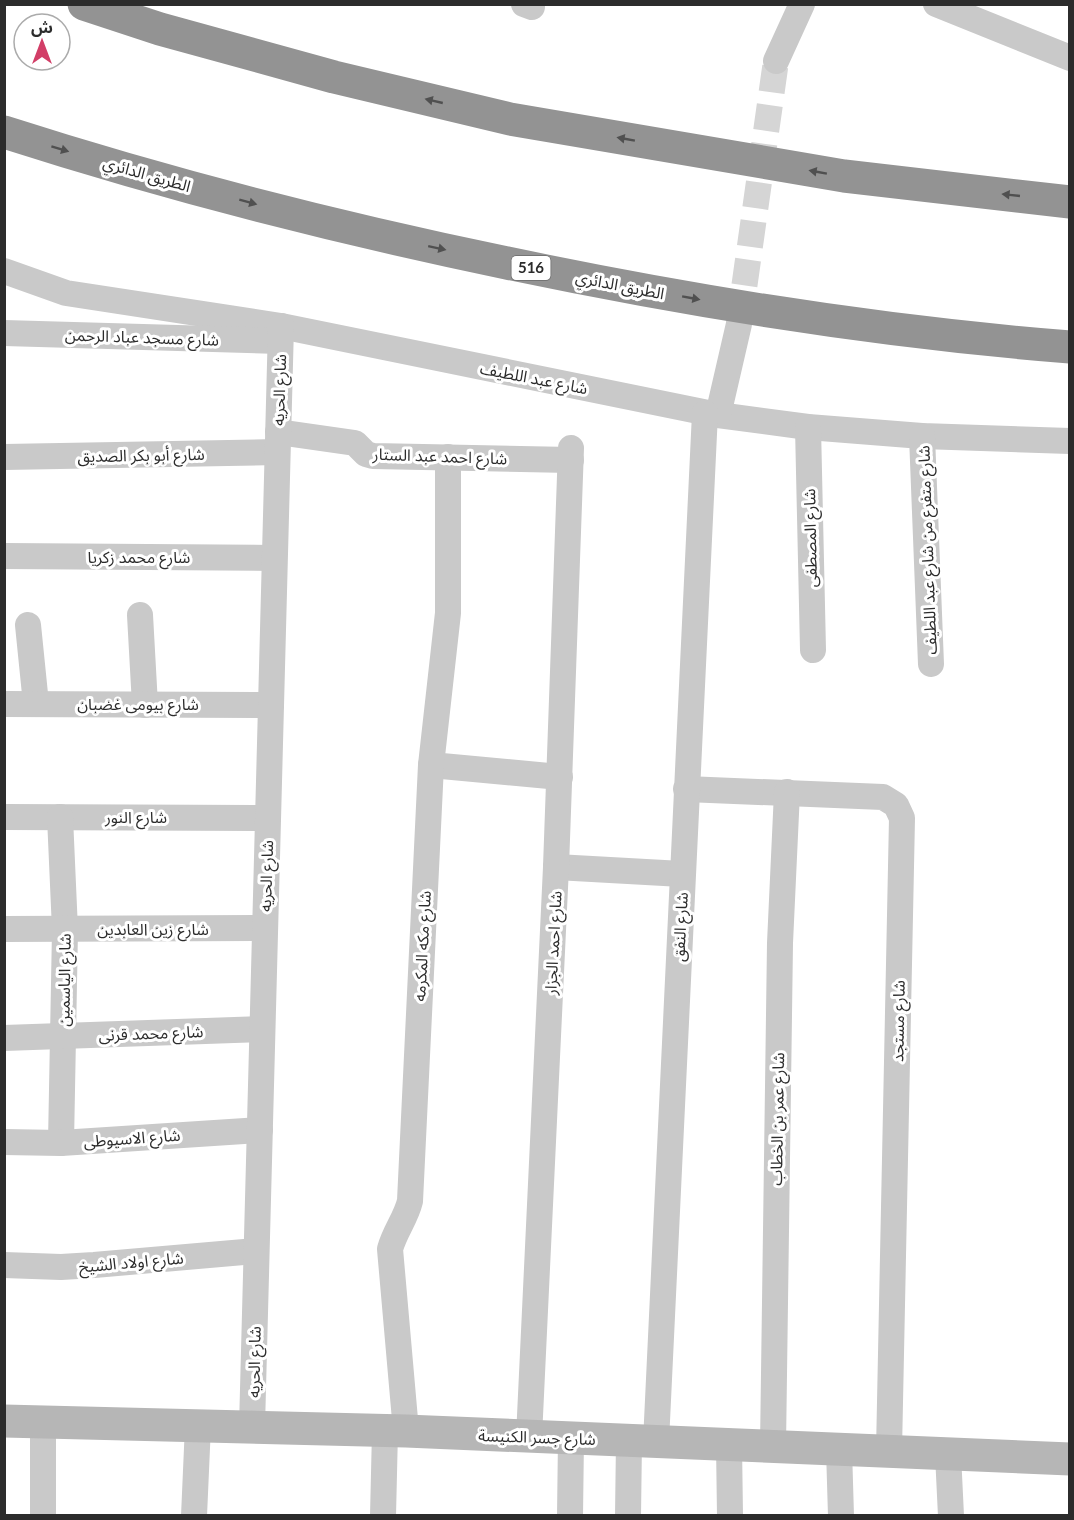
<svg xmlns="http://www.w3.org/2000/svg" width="1074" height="1520" viewBox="0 0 1074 1520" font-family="Lato,'Noto Sans Arabic',sans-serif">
  <rect width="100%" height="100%" fill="#fff"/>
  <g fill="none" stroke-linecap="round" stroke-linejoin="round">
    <path stroke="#d5d5d5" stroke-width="26" stroke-dasharray="26 13" stroke-linecap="butt" d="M739,324l37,-263"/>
    <g stroke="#c9c9c9" stroke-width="26">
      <path d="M524,4l8,3v-3"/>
      <path d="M936,4l134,54"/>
      <path d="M776,61l26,-57"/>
      <path d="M4,271l62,22 215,33 437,89 90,12 114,9 148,5"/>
      <path d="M4,333l276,8"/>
      <path d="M718,415l21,-91"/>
      <path d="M808,427l5,223"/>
      <path d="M278,432l77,11 11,11 7,2 198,4"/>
      <path d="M922,436l9,228"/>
      <path d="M4,457l273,-5"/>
      <path d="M4,556l270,2"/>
      <path d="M140,615l5,90"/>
      <path d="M28,625l8,79"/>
      <path d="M4,704l267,1"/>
      <path d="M431,765l129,12"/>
      <path d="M686,789l197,8 13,8 6,13 -13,633"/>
      <path d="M4,817l264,1"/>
      <path d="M60,817l5,113 -4,213"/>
      <path d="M556,867l126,7"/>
      <path d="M4,929l261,-1"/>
      <path d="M4,1038l258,-9"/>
      <path d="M4,1142l57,1 199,-13"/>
      <path d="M4,1265l57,2 33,-2 162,-14"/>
      <path d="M252,1427l29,-1101"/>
      <path d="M406,1431l-16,-182c5,-18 16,-31 20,-48l21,-436 17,-152v-156"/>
      <path d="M529,1437l27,-570 15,-419"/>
      <path d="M656,1442l49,-1029"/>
      <path d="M729,1444l1,72"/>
      <path d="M773,1446l7,-503 7,-151"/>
      <path d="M839,1449l2,67"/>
      <path d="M948,1454l3,62"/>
      <path d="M43,1516v-94"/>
      <path d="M194,1516l4,-91"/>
      <path d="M383,1516l2,-85"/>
      <path d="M570,1516l1,-78"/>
      <path d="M628,1516l1,-75"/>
    </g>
    <path stroke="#b6b6b6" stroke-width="33" d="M4,1421l402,10 664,28"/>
    <g stroke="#939393" stroke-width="33">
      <path d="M84,4l76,25 174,48 176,42 334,57 226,26"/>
      <path d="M4,132c165,53 334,96 503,131 186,39 373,69 563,84"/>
    </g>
  </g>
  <defs><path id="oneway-solid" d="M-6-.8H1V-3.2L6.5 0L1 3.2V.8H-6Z" transform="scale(1.5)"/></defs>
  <g fill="#505050">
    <use href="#oneway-solid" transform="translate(434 101) rotate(-167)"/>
    <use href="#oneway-solid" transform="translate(626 139) rotate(-170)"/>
    <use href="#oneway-solid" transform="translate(60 149) rotate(17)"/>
    <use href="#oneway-solid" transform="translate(818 172) rotate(-170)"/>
    <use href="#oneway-solid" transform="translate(1011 195) rotate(-174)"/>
    <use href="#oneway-solid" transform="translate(248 202) rotate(15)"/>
    <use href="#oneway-solid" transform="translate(437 248) rotate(12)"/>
    <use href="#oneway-solid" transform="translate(691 298) rotate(10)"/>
  </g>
  <g text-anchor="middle" stroke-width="6" stroke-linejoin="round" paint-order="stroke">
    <rect fill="#fff" stroke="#6b6b6b" stroke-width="1.5" x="511.5" y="256" width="39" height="24" rx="4.5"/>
    <g font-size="15" font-weight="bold" fill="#2c2c2c">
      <text x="531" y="273">516</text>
    </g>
    <g font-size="16" fill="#2c2c2c" stroke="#fff">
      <text transform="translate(147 174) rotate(16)" y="6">الطريق الدائري</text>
      <text transform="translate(620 285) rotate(11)" y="6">الطريق الدائري</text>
      <text transform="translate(142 337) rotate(2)" y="6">شارع مسجد عباد الرحمن</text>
      <text transform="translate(534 378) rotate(11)" y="6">شارع عبد اللطيف</text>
      <text transform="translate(279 390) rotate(-88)" y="6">شارع الحريه</text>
      <text transform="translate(141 455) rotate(-1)" y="6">شارع أبو بكر الصديق</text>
      <text transform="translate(440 456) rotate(2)" y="6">شارع احمد عبد الستار</text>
      <text transform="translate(810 538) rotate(-91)" y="6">شارع المصطفى</text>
      <text transform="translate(927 550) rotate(-92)" y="6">شارع متفرع من شارع عبد اللطيف</text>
      <text x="139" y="563">شارع محمد زكريا</text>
      <text x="138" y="710">شارع بيومى غضبان</text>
      <text x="136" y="823">شارع النور</text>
      <text transform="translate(266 876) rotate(-88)" y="6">شارع الحريه</text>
      <text transform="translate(680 927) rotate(-87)" y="6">شارع النفق</text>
      <text x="153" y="935">شارع زين العابدين</text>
      <text transform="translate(553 943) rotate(-87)" y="6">شارع احمد الجزار</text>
      <text transform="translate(422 946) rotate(-87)" y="6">شارع مكه المكرمه</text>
      <text transform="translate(64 980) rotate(-89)" y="6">شارع الياسمين</text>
      <text transform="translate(898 1021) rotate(-89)" y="6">شارع مستجد</text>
      <text transform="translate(151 1033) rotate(-2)" y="6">شارع محمد قرنى</text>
      <text transform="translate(777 1119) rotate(-89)" y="6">شارع عمر بن الخطاب</text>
      <text transform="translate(132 1138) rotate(-4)" y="6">شارع الاسيوطى</text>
      <text transform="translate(131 1262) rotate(-5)" y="6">شارع اولاد الشيخ</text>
      <text transform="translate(254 1362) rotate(-89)" y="6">شارع الحريه</text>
      <text transform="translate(537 1437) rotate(2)" y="6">شارع جسر الكنيسة</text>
    </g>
  </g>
  <rect width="1074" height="1520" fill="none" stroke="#2c2c2c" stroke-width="12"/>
  <g transform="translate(42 42)"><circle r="28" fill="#ffffff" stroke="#ababab" stroke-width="1.5"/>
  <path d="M0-4.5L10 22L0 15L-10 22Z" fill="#d23e67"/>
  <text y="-9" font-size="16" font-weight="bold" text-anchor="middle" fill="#2c2c2c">ش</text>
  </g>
</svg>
